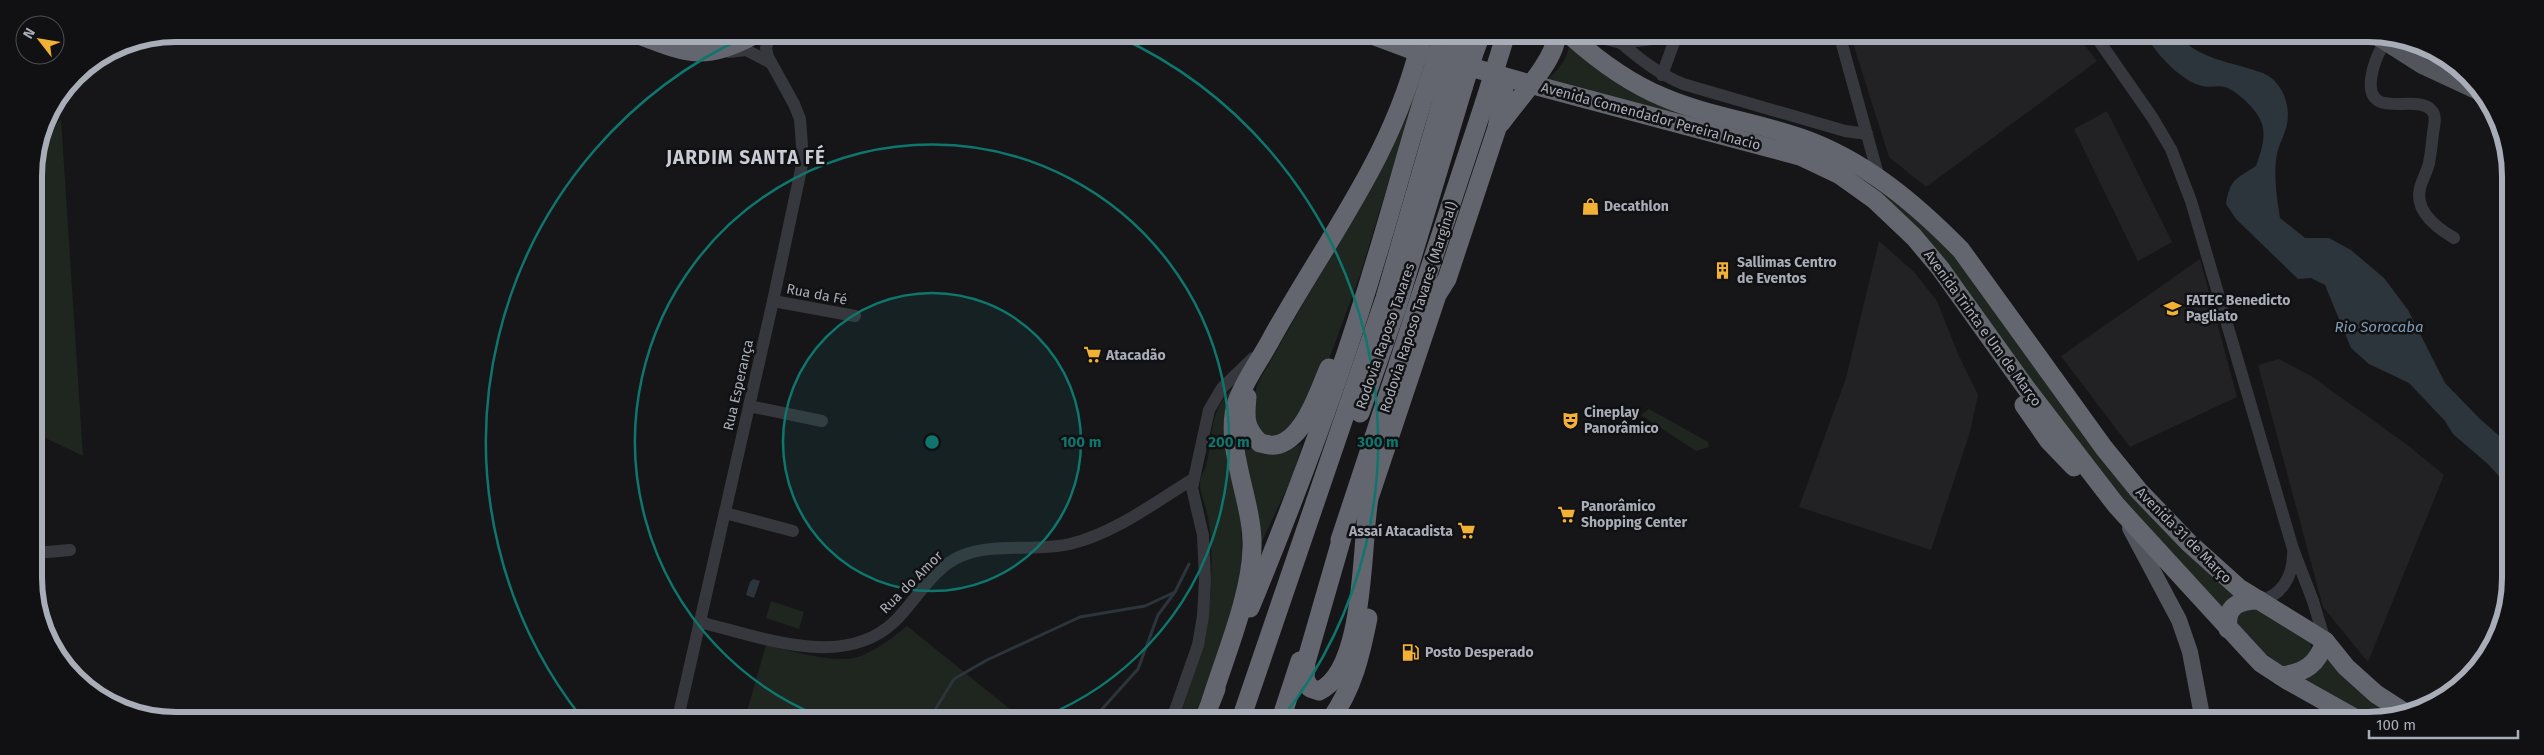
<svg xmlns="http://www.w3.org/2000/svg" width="2544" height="755" viewBox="0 0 2544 755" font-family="'Fira Sans',sans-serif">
  <rect width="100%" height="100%" fill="#161618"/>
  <g fill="#222225">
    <path d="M1851,37l228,1 18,23 -171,126 -37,-30z"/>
    <path d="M2107,111l65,131 -34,19 -64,-132z"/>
    <path d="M1879,241l35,31 23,29 21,53 20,41 -8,37 -39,118 -132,-43 47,-129z"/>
    <path d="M2200,259l37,138 -107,50 -69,-91z"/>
    <path d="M2279,359l32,17 94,67 39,32 -76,187 -45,-55 -65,-242z"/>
  </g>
  <g fill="#1e261f">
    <path d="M669,35h74l-33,14 -37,-9z"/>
    <path d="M1570,42l30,25 199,75 80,42 78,70 111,156 172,185 -16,14 -48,-44 -307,-377 -323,-107c12,-11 22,-22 24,-39z"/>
    <path d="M1419,68l4,1 -62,203 -45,123 -15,25 -28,19c-25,-9 -23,-36 -14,-58l132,-231z"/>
    <path d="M61,119l22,337 -48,-23 -1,-266 5,-22z"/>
    <path d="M1237,383l5,177 -6,40 -28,84 -15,35h-14c15,-46 31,-89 32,-137 1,-22 1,-48 -4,-69 -2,-10 -7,-19 -7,-29 0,-7 4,-12 6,-18 9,-37 1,-53 31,-83z"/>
    <path d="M1649,409l59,33 1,5 -13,4 -55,-36z"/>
    <path d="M1242,424l48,25 12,-5 -9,31 -32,69h-2l-15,-77z"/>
    <path d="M771,601l33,11 -5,17 -33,-11z"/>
    <path d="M2252,606l58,35 2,11 -7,11 -22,3c-20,-14 -43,-28 -50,-52z"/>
    <path d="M907,626l114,92h-276l21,-73c21,5 68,18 88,13 20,-5 38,-20 53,-32z"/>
    <path d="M2325,653l71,63 -23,5 -30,-20 -42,-22c16,-4 21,-10 24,-26z"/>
  </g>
  <g fill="#2c353c">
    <path d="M2147,38h33c23,22 51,24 80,34 21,7 31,31 27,52 -2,10 -8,20 -10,30 -4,20 0,44 3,64l25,20h24l22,12 33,28 24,32 37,73 34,35 27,24v42l-18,-20 -35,-30 -8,-13 -36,-38 -40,-19 -18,-16 -26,-63 -14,-7 -13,1 -62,-60 -10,-15c4,-25 10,-25 30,-38 4,-12 9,-24 7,-38 -2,-15 -24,-36 -38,-41 -7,-2 -16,1 -23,-1 -21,-5 -44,-31 -55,-48z"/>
    <path d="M753,579l7,2 -6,17 -8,-3 4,-13z"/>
  </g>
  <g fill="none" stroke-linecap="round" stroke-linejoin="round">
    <g stroke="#2c353c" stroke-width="3">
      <path d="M930,718l24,-39 33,-19 93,-43 65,-11 30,-14"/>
      <path d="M1094,718l44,-49 20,-54 17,-23 14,-28"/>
    </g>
    <g stroke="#37383d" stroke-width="12">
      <path d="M1598,37l23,6 47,-6"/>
      <path d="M1840,37l39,141"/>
      <path d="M2097,38l55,79 19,32 20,52 102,348 20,52 12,40"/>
      <path d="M1621,43c20,17 38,31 62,41l162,47 22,3"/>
      <path d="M2384,43c-7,13 -11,22 -13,36 -5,43 47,13 61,32 5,5 2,15 1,22 -1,10 -2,20 -4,30 -2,9 -7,17 -9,25 -6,23 17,40 34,50"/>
      <path d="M729,52l17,-2 25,13"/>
      <path d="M1662,75l14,-38"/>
      <path d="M773,301l82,15"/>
      <path d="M749,406l73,15"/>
      <path d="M725,513l68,18"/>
      <path d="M36,553l34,-3"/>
      <path d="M2259,600c23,-3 34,-25 34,-46"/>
      <path d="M699,622c60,14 143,49 195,0 22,-21 38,-54 67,-66 34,-14 73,-4 109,-12 45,-11 84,-41 123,-65"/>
      <path d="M678,718l95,-417 30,-141 -3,-41 -6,-15 -26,-47 -2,-9 4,-13"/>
      <path d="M1172,719l26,-74 5,-29 2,-36 -2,-45 -11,-47 17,-78 13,-22 31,-30"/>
    </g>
    <g stroke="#53555c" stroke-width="16">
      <path d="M2378,38l44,28 56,26"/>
      <path d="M2130,528l49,92 11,32 13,69"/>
    </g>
    <g stroke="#63666e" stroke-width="19">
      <path d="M639,35c50,19 65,26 115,0"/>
      <path d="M1375,36l43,16 112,32 270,72 40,19 35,25 39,37 26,31 86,120 90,117 131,143 14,15 26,17 73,41"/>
      <path d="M1572,37c27,24 57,46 91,60 44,19 93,25 138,41 63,22 114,65 160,112l143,198 35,43 50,52 50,45 86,53 21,26 30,27 31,20"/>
      <path d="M1475,50l5,-13"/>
      <path d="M1501,123c15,-22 54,-62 55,-86"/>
      <path d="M1247,397c-2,21 -3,30 13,46 5,1 11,3 15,2 29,-4 44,-55 54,-77"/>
      <path d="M2024,405l25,36 25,26"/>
      <path d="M1360,413l38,-109 65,-216"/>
      <path d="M1345,527l-39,135 -1,17 5,9 9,3c47,-21 42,-148 50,-193l68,-203 10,-16 50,-151 7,-37 -8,-17"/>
      <path d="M1340,540l144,-436"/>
      <path d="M1250,608c47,-114 91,-231 126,-349 18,-58 33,-117 52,-175"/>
      <path d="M2228,629c-3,-23 11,-29 31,-29"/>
      <path d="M2281,676c24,-3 37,-12 44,-35"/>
      <path d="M1211,701c14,-45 40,-106 41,-153 2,-46 -31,-106 -14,-149 8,-20 21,-38 31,-56 57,-104 126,-188 153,-307"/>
      <path d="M1204,719l12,-30"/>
      <path d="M1241,719l144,-421 62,-214"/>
      <path d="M1281,719l19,-58"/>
      <path d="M1331,719c22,-31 30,-65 37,-101"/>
    </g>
    <g stroke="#63666e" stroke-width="19">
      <path d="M1428,84l15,-48"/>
      <path d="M1447,84l11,-39"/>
      <path d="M1463,88l12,-38"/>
      <path d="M1484,104l21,-67"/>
    </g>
  </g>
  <circle cx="932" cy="442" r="149" fill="#0f766e" fill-opacity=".12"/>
  <g fill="none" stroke="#0f766e" stroke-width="2.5">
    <circle cx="932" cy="442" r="149"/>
    <path d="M821 717A297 297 0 1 1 1043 717"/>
    <path d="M581 717A446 446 0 0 1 747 36M1117 36A446 446 0 0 1 1283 717"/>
  </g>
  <defs>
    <symbol id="shop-bare" viewBox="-9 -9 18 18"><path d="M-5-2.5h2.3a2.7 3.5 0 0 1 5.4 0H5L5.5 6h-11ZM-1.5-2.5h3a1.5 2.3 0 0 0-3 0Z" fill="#f2b134" stroke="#111113" stroke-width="2.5" paint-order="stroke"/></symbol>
    <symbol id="building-bare" viewBox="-9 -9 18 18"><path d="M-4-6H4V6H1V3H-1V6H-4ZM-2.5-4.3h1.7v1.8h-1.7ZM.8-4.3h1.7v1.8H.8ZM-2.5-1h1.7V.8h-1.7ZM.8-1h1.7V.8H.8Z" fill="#f2b134" stroke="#111113" stroke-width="2.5" paint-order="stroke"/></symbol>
    <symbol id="university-bare" viewBox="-9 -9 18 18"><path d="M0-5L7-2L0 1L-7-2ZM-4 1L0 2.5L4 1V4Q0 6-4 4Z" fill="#f2b134" stroke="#111113" stroke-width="2.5" paint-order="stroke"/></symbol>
    <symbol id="supermarket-bare" viewBox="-9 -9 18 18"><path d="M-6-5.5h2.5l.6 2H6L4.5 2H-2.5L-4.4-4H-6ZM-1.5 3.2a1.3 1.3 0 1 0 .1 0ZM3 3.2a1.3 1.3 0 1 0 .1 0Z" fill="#f2b134" stroke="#111113" stroke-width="2.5" paint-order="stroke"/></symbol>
    <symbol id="theatre-bare" viewBox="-9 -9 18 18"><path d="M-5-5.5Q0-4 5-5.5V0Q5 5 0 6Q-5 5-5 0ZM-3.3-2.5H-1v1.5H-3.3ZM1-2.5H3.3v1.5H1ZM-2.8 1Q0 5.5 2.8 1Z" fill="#f2b134" stroke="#111113" stroke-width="2.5" paint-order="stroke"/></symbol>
    <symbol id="fuel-bare" viewBox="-9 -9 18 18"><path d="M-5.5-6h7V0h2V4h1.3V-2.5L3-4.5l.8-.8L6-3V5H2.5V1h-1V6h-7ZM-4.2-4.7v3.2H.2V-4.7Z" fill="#f2b134" stroke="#111113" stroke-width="2.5" paint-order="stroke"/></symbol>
  </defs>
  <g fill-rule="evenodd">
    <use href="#shop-bare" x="1578" y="194" width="25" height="25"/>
    <use href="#building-bare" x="1710" y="258" width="25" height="25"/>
    <use href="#university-bare" x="2160" y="296" width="25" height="25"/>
    <use href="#supermarket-bare" x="1080" y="342" width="25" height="25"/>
    <use href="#theatre-bare" x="1558" y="408" width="25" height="25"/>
    <use href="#supermarket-bare" x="1554" y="502" width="25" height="25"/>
    <use href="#supermarket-bare" x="1454" y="518" width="25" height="25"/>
    <use href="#fuel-bare" x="1398" y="640" width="25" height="25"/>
  </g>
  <g text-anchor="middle" stroke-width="5" stroke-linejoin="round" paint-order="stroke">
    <g font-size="14" fill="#a8adb8" stroke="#111113">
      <text transform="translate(1651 116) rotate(15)" y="5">Avenida Comendador Pereira Inacio</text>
      <text transform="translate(817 294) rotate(11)" y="5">Rua da Fé</text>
      <text transform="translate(1418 307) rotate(-72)" y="5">Rodovia Raposo Tavares (Marginal)</text>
      <text transform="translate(1983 328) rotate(54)" y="5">Avenida Trinta e Um de Março</text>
      <text transform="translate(1385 336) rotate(-71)" y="5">Rodovia Raposo Tavares</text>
      <text transform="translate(738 385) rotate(-77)" y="5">Rua Esperança</text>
      <text transform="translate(2184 535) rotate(45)" y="5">Avenida 31 de Março</text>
      <text transform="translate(911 582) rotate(-45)" y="5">Rua do Amor</text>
    </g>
    <g font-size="14" font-weight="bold" fill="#a8adb8" stroke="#111113" text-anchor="start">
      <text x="1604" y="211">Decathlon</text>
      <text x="1737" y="267">Sallimas Centro<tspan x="1737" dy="16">de Eventos</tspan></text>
      <text x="2186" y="305">FATEC Benedicto<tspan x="2186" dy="16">Pagliato</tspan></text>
      <text x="1106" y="360">Atacadão</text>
      <text x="1584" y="417">Cineplay<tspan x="1584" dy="16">Panorâmico</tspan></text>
      <text x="1581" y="511">Panorâmico<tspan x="1581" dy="16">Shopping Center</tspan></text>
      <text x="1453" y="536" text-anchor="end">Assaí Atacadista</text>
      <text x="1425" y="657">Posto Desperado</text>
    </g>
    <g font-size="15" font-style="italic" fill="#7f9bb3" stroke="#111113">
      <text x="2379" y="332">Rio Sorocaba</text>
    </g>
    <g font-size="19" font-weight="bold" letter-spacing="1" fill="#c9ccd4" stroke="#111113">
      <text x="746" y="164">JARDIM SANTA FÉ</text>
    </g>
  </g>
  <path d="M0 0H2544V755H0ZM176 42H2368A134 134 0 0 1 2502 176V578A134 134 0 0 1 2368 712H176A134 134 0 0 1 42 578V176A134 134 0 0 1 176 42Z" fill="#111113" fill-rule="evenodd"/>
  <path fill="none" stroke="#a8adb8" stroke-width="6" d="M176 42H2368A134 134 0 0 1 2502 176V578A134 134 0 0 1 2368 712H176A134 134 0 0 1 42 578V176A134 134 0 0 1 176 42Z"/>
  <circle cx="932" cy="442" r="8" fill="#0f766e" stroke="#111113" stroke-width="2.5"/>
  <g font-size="15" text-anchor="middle" font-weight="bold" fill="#0f766e" stroke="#111113" stroke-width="5" stroke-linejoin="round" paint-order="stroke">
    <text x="1081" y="447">100 m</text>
    <text x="1229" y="447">200 m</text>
    <text x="1378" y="447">300 m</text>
  </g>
  <g transform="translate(40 40) rotate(301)"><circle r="24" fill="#111113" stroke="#4d4f55"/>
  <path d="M0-4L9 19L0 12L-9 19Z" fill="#f2b134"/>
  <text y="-8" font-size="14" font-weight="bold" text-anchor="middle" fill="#a8adb8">N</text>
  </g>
  <path d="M2369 730v8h149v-8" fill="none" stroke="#a8adb8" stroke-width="2.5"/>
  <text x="2376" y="730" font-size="15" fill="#a8adb8" stroke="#111113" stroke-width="4" paint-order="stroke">100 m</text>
</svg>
